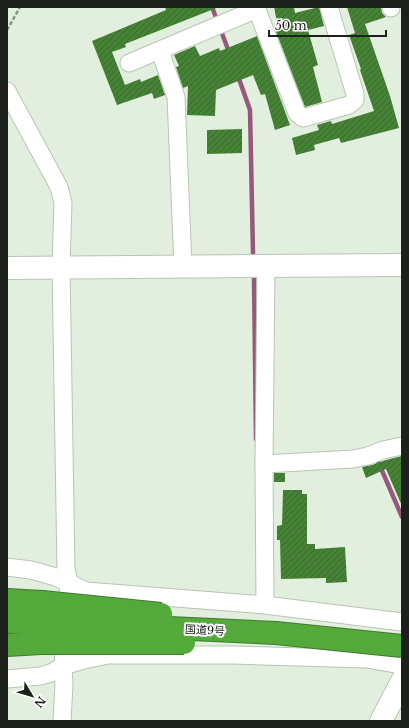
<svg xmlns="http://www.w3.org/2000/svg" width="409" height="728" viewBox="0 0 409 728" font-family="'Libre Baskerville','Noto Sans JP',serif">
  <defs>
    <pattern id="building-hatch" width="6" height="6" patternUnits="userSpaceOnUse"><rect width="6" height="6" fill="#468235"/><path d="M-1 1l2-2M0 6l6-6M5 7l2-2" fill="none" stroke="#3a6a2c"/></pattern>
  </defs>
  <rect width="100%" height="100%" fill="#e2efdf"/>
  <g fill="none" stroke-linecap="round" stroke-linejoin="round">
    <g stroke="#96597b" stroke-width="4.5">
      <path d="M212,7l17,45"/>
      <path d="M238,76l12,34 3,143"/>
      <path d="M254,279l2,160"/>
      <path d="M377,459l25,58"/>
    </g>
  </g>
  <g fill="url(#building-hatch)">
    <path d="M165,7h54l-94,37 1,3 -14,5 13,33 15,-6 1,3 17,-7 7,20 -11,4 -2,-6 -35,12 -25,-64 74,-31z"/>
    <path d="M274,7h20l1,6 24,-6 5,19 -16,4 10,35 -5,2 9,35 -17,5 -30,-78 3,-1z"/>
    <path d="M347,7h34l1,6 4,4 -21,7 25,72 9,32 -58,15 -2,-5 -25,7 1,5 -19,5 -4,-17 27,-8 -2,-5 14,-4 1,3 42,-13 -14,-41 1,-1 -12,-34 6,-2z"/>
    <path d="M257,36l33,89 -15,5 -10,-36 -4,1 -8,-20 -37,15 -1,26 -28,-1 1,-29 -5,2 -7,-21 3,-1 -5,-11 21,-9 5,10 19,-8 1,3z"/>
    <path d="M242,129v24l-35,1v-24z"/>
    <path d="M402,456v50l-16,-37 -20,9 -4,-11 10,-2 14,-5z"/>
    <rect x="274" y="473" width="11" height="9"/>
    <path d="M283,490h19v4h5v50h8v5l30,-2 2,35 -21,1v-5l-45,1 -1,-39h-3v-14l5,-1z"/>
  </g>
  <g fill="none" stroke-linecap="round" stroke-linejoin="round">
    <defs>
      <g id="street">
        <path d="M256,7l41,106 6,5 46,-13 6,-5v-6l-26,-87"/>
        <path d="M391,7v1"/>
        <path d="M160,51l16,46 7,169"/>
        <path d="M129,63l128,-54"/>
        <path d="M7,91l52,96 4,16 -2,64 5,302 3,13 -6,84 1,19 -2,36"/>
        <path d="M264,464l89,-5 15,-3 15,-6 19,-4"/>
        <path d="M7,567l24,3 25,7 30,14 179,14 137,17"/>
        <path d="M265,605l-1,-141 2,-198"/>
        <path d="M7,679l33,-3 11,-3 12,-7 21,-6 24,-5h125l134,4 28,5 7,2"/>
      </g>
      <g id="secondary">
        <path d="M7,268l395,-3"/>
        <path d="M381,721l21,-40"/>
      </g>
      <g id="highway">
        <path d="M7,600l35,2"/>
        <path d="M7,622h33"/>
        <path d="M7,645l34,-2"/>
      </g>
    </defs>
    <use href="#street" stroke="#b8c5b5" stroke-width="19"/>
    <use href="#secondary" stroke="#b8c5b5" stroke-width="24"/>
    <use href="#highway" stroke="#407a2f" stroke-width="24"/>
    <path stroke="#8b9489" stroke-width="2.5" stroke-dasharray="4 2" stroke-linecap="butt" d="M7,30l13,-23"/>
    <use href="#street" stroke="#fff" stroke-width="17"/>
    <use href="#secondary" stroke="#fff" stroke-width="22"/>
    <use href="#highway" stroke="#53aa3a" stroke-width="22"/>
    <defs>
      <g id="highway-bridge">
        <path d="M42,602l119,12"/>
        <path d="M40,622l236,11 126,13"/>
        <path d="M41,643h143"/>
      </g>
    </defs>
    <use href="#highway-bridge" stroke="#407a2f" stroke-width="24" stroke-linecap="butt"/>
    <use href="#highway-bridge" stroke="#53aa3a" stroke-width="22"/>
  </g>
  <g text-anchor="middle" stroke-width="4" stroke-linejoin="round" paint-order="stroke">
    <g font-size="11" fill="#1d211b" stroke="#fff">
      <text transform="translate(205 630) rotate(3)" y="4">国道9号</text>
    </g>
  </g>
  <rect width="409" height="728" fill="none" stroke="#1d211b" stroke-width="16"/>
  <g transform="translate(32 696) rotate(128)" stroke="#ffffff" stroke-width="3" paint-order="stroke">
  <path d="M0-3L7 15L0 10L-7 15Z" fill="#1d211b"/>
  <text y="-6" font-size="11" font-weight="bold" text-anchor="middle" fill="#1d211b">N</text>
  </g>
  <path d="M269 30v6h117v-6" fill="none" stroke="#1d211b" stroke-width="2"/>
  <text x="275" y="30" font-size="12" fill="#1d211b" stroke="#ffffff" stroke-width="3" paint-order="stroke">50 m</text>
</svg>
